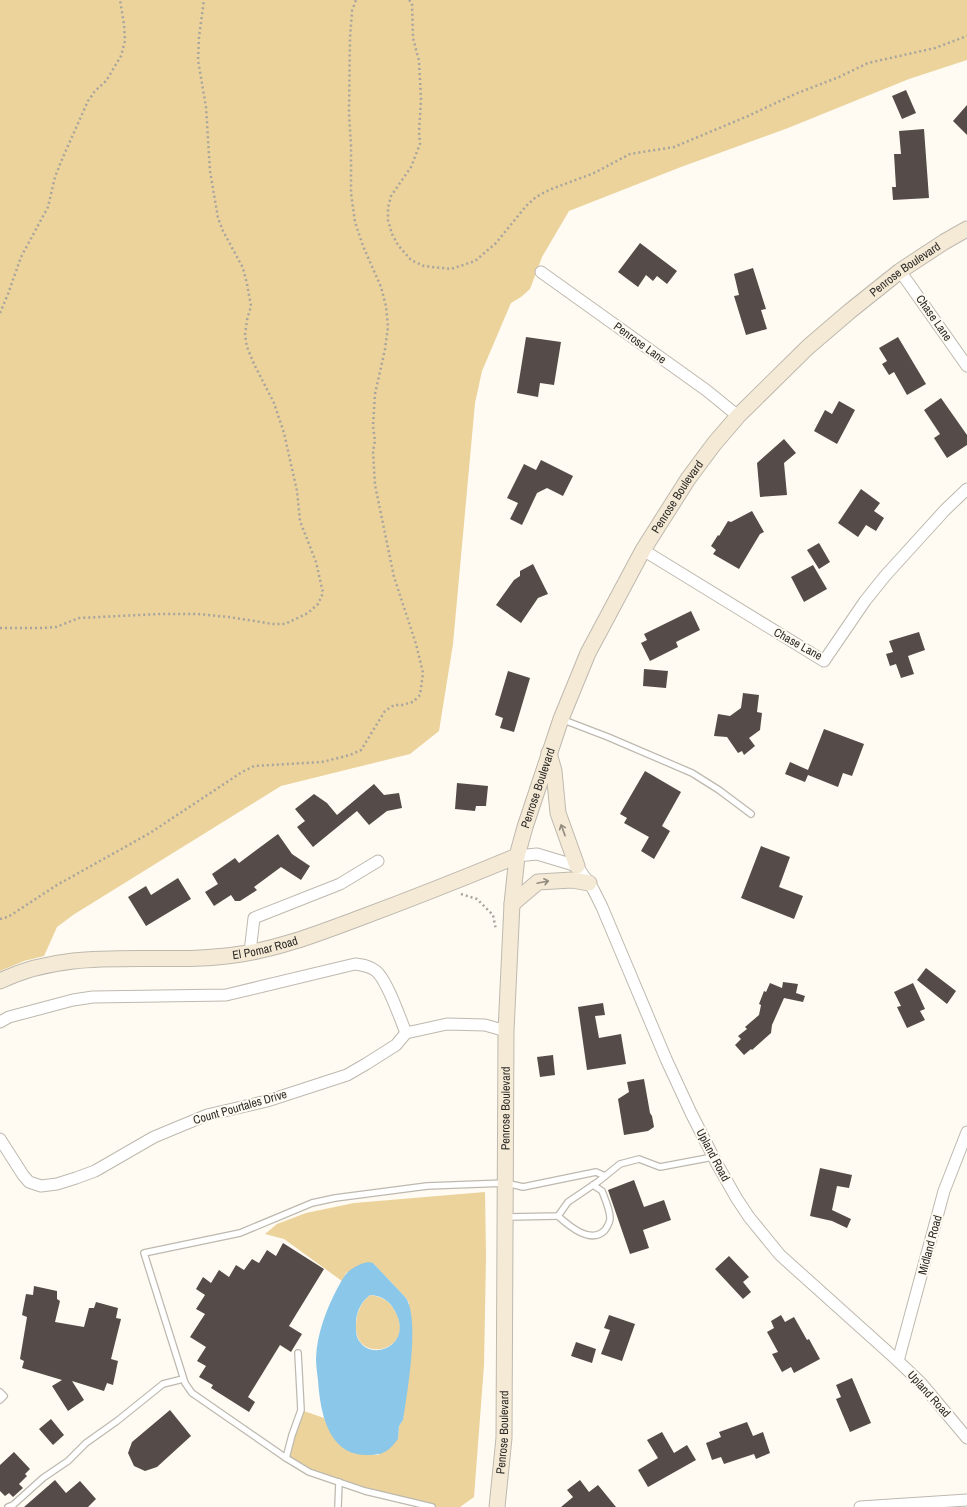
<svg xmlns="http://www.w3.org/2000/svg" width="967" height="1507" viewBox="0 0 967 1507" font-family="'Archivo Narrow',sans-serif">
  <rect width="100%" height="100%" fill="#fffbf2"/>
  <g fill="#ebd39b">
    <path d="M0,0h967v60l-58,19 -121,49 -107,39 -112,44 -27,46 -12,32 -9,8 -10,6 -29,68 -7,32 -22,241 -14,87 -29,23 -129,32 -208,129 -16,12 -13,29 -20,5 -24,10z"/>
    <path d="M485,1192l1,64 -2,109 -10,132 -14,10h-28l-67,-16 -56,-19 -23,-14 15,-48 23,8c14,31 20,36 54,37l20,-16 1,-13 4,-6 6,-117 -3,-5 -33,-35 -27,10 -4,8 -58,-42 -19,-5 12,-10 29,-11 48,-10z"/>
    <path d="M370,1295c13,2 20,6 26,18 20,39 -41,51 -40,14 0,-13 4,-24 14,-32z"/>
  </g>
  <path fill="#8ac7e8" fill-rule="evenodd" d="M368,1262l5,1 33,35c14,22 1,95 -3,122l-4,6 -1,13c-11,14 -15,16 -33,16 -38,-1 -45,-46 -47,-75 -1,-7 -2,-15 -2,-22 1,-24 10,-48 21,-69 3,-5 6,-12 10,-16 6,-6 13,-9 21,-11zM370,1295c13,1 20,6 26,18 16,32 -23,48 -36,29 -5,-6 -4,-14 -4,-21 1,-11 6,-20 14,-26z"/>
  <g fill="#554b48">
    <path d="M906,90l10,23 -14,6 -10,-23z"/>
    <path d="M967,105v30l-14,-14z"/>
    <path d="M924,129l5,69 -36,2 -1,-13h4l-2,-33h7l-2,-23z"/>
    <path d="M640,243l37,28 -10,13 -10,-8 -4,5 -7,-6 -8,12 -20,-15z"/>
    <path d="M753,268l13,41 -5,1 6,19 -21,6 -12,-39 5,-1 -5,-21z"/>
    <path d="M526,337l35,5 -7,43 -14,-2 -2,14 -21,-4z"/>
    <path d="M898,337l28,47 -19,11 -13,-23 -5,3 -7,-11 5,-3 -8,-13z"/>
    <path d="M941,398l26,37v10l-20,13 -13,-20 6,-4 -16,-24z"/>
    <path d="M839,401l16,9 -18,34 -23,-13 11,-21 7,4z"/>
    <path d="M784,439l12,14 -12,10 3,32 -27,2 -3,-34z"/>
    <path d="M541,460l32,16 -10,20 -16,-8 -10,5 -15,32 -12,-6 8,-16 -11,-5 17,-34 12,6z"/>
    <path d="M861,489l19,14 -6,8 10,7 -8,13 -10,-6 -8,12 -20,-14z"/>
    <path d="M752,511l12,21 -4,2 -21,35 -26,-15 3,-4 -5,-4 7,-11 1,1 9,-15 3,1z"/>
    <path d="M819,543l11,19 -11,7 -12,-19z"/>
    <path d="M533,564l15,30 -10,4 -17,25 -25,-18 18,-25 6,-4v-5z"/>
    <path d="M813,565l14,24 -23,13 -13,-25z"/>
    <path d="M691,611l9,19 -24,12 2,5 -28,14 -9,-18 6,-3 -3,-6z"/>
    <path d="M919,632l6,18 -17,6 6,18 -13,4 -5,-14 -6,2 -4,-12 7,-2 -4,-11z"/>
    <path d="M644,669l24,2 -2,17 -23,-2z"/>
    <path d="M508,671l22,7 -16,54 -14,-4 3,-10 -8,-3z"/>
    <path d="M743,693l16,2 -2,17 5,1 -2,17 -11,8 6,8 -11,9 -2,-4 -4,2 -11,-16 -13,-1 4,-22 12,2 11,-8z"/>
    <path d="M824,729l40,15 -12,32 -9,-3 -5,14 -30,-12 -3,7 -20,-8 5,-12 18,8z"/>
    <path d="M645,771l36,21 -19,34 8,5 -16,28 -13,-8 8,-14 -25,-14 3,-5 -7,-4z"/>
    <path d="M457,783l31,3 -2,20h-10l-1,5 -20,-2z"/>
    <path d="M374,784l10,11 15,-2 3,15 -15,3 -18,14 -12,-14 -44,36 -16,-20 8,-6 -10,-12 19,-15 13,9 10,12z"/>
    <path d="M278,834l14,20 18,12 -9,14 -20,-13 -27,20 3,3 -17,11h-5l-4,-6 -17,11 -9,-14 13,-8 -6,-10 23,-16 4,5z"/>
    <path d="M761,846l29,11 -11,30 24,9 -9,23 -53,-21z"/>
    <path d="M178,878l13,21 -45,27 -18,-29 18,-11 5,9z"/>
    <path d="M926,968l30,23 -9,13 -30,-24z"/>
    <path d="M783,982l15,2 -2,9 9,3 -2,6 -19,-4 -12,27 -1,8 -19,17 -1,-1 -7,6 -9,-10 6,-6 -3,-3 9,-7 -2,-2 14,-12 2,-10 -2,-1 5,-13 2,1 4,-9 12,5z"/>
    <path d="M913,983l12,26 -5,2 5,9 -18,8 -10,-21 4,-1 -7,-14z"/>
    <path d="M603,1003l2,12 -10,1 4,22 22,-4 5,30 -39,6 -9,-63z"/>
    <path d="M553,1055l2,20 -15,2 -3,-20z"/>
    <path d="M644,1079l6,34 2,3 2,11 -6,4 -24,4 -6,-36 11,-7 -2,-10z"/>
    <path d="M820,1168l32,7 -3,13 -12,-2 -5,24 19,9 -4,9 -15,-7 -22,-5z"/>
    <path d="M634,1180l10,27 20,-7 7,20 -28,10 6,18 -19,6 -22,-64z"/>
    <path d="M283,1243l41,26 -35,57 13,8 -11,18 -11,-7 -32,52 7,5 -6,10 -38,-24 2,-3 -14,-8 7,-11 -9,-5 9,-14 -16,-10 15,-23 -9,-5 9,-14 -9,-6 7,-12 8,6 8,-13 10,7 7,-12 8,5 8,-11 7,4 8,-13 9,6z"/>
    <path d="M729,1256l20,21 -6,5 8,10 -8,7 -28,-30z"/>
    <path d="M34,1286l23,5v8l3,2 -5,21 29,5 5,-19h5l2,-6 22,6 -2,10 5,1 -10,40 7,2 -5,24 -6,-2 -3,8 -32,-10 12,19 -16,11 -16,-25 10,-6 -40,-12 2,-7 -4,-2 7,-42 -5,-2 4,-21 7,1z"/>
    <path d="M609,1315l26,9 -13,37 -21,-7 9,-24 -6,-2z"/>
    <path d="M781,1315l4,7 9,-5 13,23 2,-1 11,20 -26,14 -3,-6 -9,5 -10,-18 6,-2 -11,-20 7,-4 -3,-7z"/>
    <path d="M576,1342l20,7 -4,14 -21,-7z"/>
    <path d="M852,1378l19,45 -21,9 -14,-33 5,-2 -5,-12z"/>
    <path d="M170,1410l21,26 -34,31 -12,4 -11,-5 -6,-13 4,-11z"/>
    <path d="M51,1419l13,16 -11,10 -14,-16z"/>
    <path d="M747,1422l6,14 10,-4 7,21 -14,6 -2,-5 -30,10 -3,-7 -9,3 -6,-17 15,-6 -2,-5z"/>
    <path d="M662,1432l12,21 13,-8 9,15 -48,27 -10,-17 20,-12 -11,-18z"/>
    <path d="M14,1452l16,17 -5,5 2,2 -8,8 4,4 -10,9 -4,-4 -4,3 -5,-5v-26z"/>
    <path d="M55,1480l11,13 14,-12 16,18 -8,8h-64z"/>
    <path d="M580,1480l9,12 9,-7 18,22h-55l12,-10 -6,-7z"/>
  </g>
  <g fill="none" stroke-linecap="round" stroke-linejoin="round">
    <defs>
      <g id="lane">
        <path d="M561,719l47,18 84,36 27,17 32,24"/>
        <path d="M558,1216c11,10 33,29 47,14 2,-3 5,-7 5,-12 0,-8 -5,-19 -8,-27l-9,-6"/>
        <path d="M506,1217l52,-1 10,-14 31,-21 21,-17 19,-5 21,8 53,-10"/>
        <path d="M0,1392l4,4 -4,4"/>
        <path d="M286,1458l6,-23 9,-25 -3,-57"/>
        <path d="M8,1507l5,-2 30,-27 25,-17 18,-18 31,-22 46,-37 20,-5"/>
        <path d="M338,1507l1,-25"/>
        <path d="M432,1507l-67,-16 -56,-19 -23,-14 -94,-65 -7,-10 -41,-130 96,-20 72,-30 23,-5 92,-12 79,-3 17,4 73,-15 9,4"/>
      </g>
      <g id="street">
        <path d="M900,271l67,95"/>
        <path d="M541,272l165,118 32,26"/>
        <path d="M643,550l181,111 41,-60 20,-25 60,-66 22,-21"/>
        <path d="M517,856l20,-2 40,12 16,23 9,18 64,152 25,54 26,51 20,35 12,18 31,38 118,106 23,22 46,55"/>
        <path d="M250,952l4,-34 86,-34 38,-23"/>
        <path d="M0,1022l9,-5 64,-17 20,-3 133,-2 129,-31c8,1 15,2 21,7 11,9 24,47 30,62"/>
        <path d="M0,1139l23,36 6,7 12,4 16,-2 19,-6 19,-7 59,-34 53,-22 60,-14 80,-26 19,-11 30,-19 10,-12 41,-9 38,1 21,6"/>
        <path d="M898,1361l46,-170 23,-59"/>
        <path d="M860,1507l107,-7"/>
      </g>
      <g id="secondary">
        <path d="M549,753l5,18 4,42 19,53"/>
        <path d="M512,904l26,-22 34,-2 17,3"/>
        <path id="s1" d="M0,981c75,-37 162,-14 241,-27 40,-6 78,-21 116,-35 54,-20 107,-41 160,-63"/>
        <path id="s2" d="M497,1507l7,-69 2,-407 6,-127 5,-48 8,-29 36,-108 27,-66 55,-103 45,-71 26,-35 24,-28 70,-69 42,-36 50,-40 44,-29 23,-13"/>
      </g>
    </defs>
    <use href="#lane" stroke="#beb9af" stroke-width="8"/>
    <use href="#street" stroke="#beb9af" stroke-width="13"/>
    <use href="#secondary" stroke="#beb9af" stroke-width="17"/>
    <g stroke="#a8a49e" stroke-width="2.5" stroke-dasharray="2 3" stroke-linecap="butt">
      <path d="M409,0l3,3 1,35 6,23 2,39 -2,32 1,12 -9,23 -20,29 -3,12v12l4,14 6,11 13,15 13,6 27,3 24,-8 21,-18 30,-37 10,-9 13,-7 45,-17 36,-19 44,-7 74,-31 47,-22 44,-17 29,-14 67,-15 32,-12"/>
      <path d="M0,313l8,-19 13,-37 27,-50 7,-30 8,-20 25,-56 7,-10 11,-10 15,-25 4,-15 -1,-17 -4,-24"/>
      <path d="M0,628h43l13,-1 23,-9 81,-4h37l32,3 44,7h12l23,-11 10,-9 5,-11 -7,-31 -16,-41 -3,-30 -13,-58 -10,-30 -20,-39 -7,-17 -2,-12 2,-15 4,-14 -4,-22 -4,-16 -20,-37 -5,-13 -8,-47 -4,-64 -8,-47 1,-23 5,-37"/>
      <path d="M461,894l16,5 16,16 3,15"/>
      <path d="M0,919l8,-2 49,-32 93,-52 92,-61 12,-6 68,-4 28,-7 11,-5 24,-39 9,-6h8l11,-3 7,-7 3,-22 -7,-29 -22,-67 -19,-92 -2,-34 2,-10 -2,-15 2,-32 10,-45 3,-22 -2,-21 -5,-19 -18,-41 -8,-24 -4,-29v-47l-2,-33 1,-75 2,-27 4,-11"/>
    </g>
    <use href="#lane" stroke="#fff" stroke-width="5.5"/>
    <use href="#street" stroke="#fff" stroke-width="11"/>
    <use href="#secondary" stroke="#f5ead6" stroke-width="15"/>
  </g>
  <defs><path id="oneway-shaft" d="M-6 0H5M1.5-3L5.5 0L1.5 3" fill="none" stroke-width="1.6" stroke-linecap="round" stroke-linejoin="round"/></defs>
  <g stroke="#928b7f">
    <use href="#oneway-shaft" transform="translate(563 830) rotate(-110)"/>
    <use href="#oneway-shaft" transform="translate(543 882) rotate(-12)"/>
  </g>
  <g text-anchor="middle" stroke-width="4" stroke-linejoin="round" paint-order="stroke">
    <g font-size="12" fill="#2e2c28" stroke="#fffbf2">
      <text dy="4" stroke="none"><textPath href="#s2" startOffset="1371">Penrose Boulevard</textPath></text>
      <text transform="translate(934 318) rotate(55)" y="4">Chase Lane</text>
      <text transform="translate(640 343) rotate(36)" y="4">Penrose Lane</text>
      <text dy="4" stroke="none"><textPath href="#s2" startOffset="1047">Penrose Boulevard</textPath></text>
      <text transform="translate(798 644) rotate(29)" y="4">Chase Lane</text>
      <text dy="4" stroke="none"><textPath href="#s2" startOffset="723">Penrose Boulevard</textPath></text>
      <text dy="4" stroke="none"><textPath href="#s1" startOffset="269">El Pomar Road</textPath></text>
      <text transform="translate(240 1107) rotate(-16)" y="4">Count Pourtales Drive</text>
      <text dy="4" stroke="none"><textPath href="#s2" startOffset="399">Penrose Boulevard</textPath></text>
      <text transform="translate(713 1155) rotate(62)" y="4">Upland Road</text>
      <text transform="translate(930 1245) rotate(-75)" y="4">Midland Road</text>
      <text transform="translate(929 1394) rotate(48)" y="4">Upland Road</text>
      <text dy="4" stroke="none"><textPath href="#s2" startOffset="75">Penrose Boulevard</textPath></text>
    </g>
  </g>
</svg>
